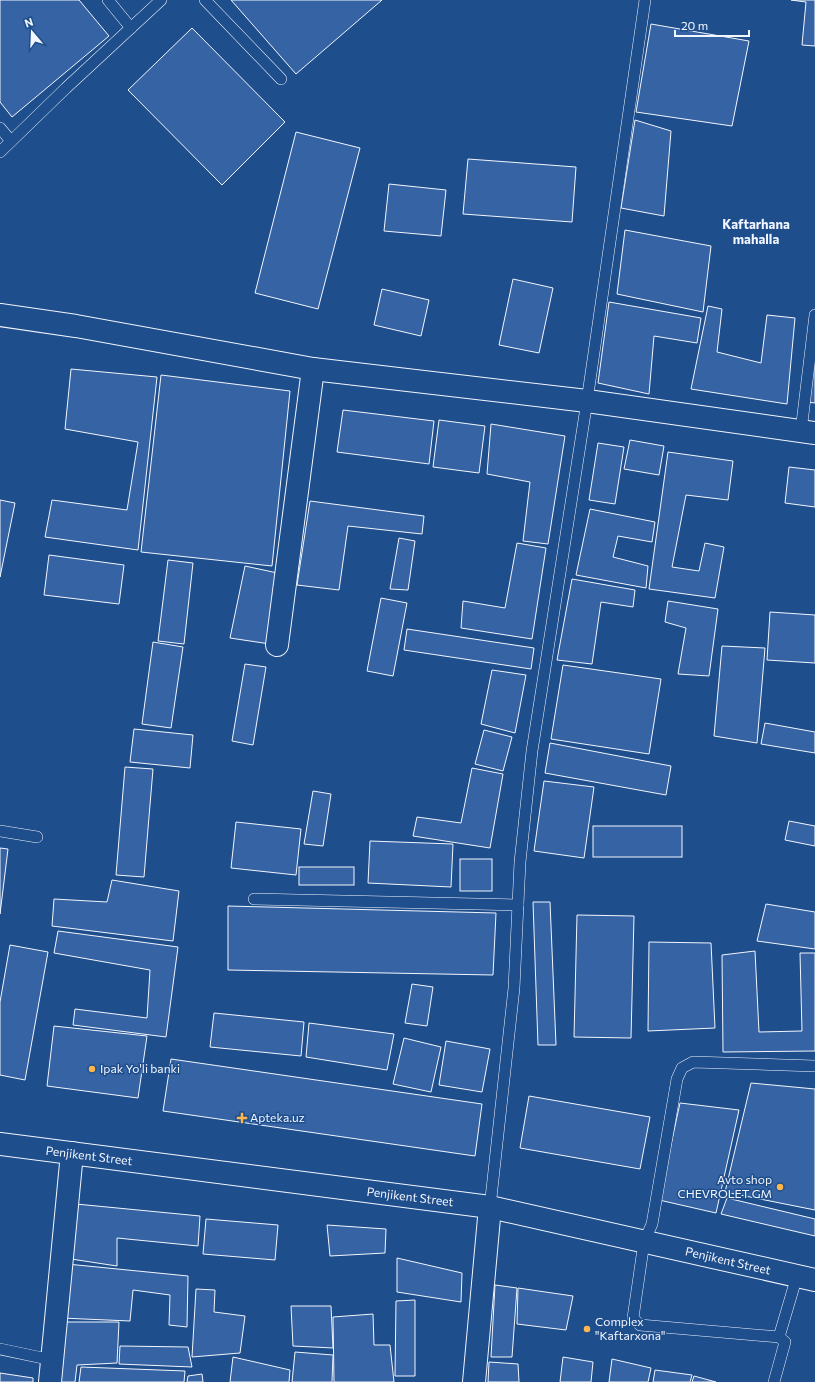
<svg xmlns="http://www.w3.org/2000/svg" width="815" height="1382" viewBox="0 0 815 1382" font-family="Commissioner,sans-serif">
  <rect width="100%" height="100%" fill="#1f4e8c"/>
  <g fill="#3563a3" stroke="#f2f6ff">
    <path d="M0,0h79l30,36 -97,81 -12,-15z"/>
    <path d="M231,0h151l-86,74z"/>
    <path d="M791,0h24v46l-13,-1 4,-43z"/>
    <path d="M651,24l98,17 -17,85 -96,-14z"/>
    <path d="M192,28l93,94 -63,63 -94,-95z"/>
    <path d="M635,120l36,11 -7,85 -43,-8z"/>
    <path d="M296,132l64,16 -42,161 -63,-16z"/>
    <path d="M468,159l108,8 -4,55 -109,-8z"/>
    <path d="M389,184l57,6 -5,46 -57,-5z"/>
    <path d="M625,230l86,16 -8,66 -86,-18z"/>
    <path d="M513,279l40,9 -14,65 -40,-8z"/>
    <path d="M382,289l47,11 -8,36 -47,-11z"/>
    <path d="M609,302l92,16 -4,25 -43,-7 -5,58 -51,-11z"/>
    <path d="M708,306l14,3 -5,43 44,11 6,-48 28,3 -8,86 -96,-15z"/>
    <path d="M815,349v54l-8,-1z"/>
    <path d="M71,369l86,8 -19,173 -93,-13 7,-37 75,10 11,-68 -73,-13z"/>
    <path d="M161,375l129,16 -18,175 -131,-14z"/>
    <path d="M343,410l91,11 -5,43 -92,-12z"/>
    <path d="M439,420l46,6 -6,47 -46,-6z"/>
    <path d="M491,424l74,12 -17,108 -25,-3 7,-59 -43,-8z"/>
    <path d="M630,440l34,6 -5,29 -35,-6z"/>
    <path d="M598,443l26,4 -9,57 -26,-4z"/>
    <path d="M668,452l65,9 -5,39 -42,-5 -14,72 27,4 6,-28 19,4 -9,51 -66,-9z"/>
    <path d="M789,467l26,3v37l-30,-4z"/>
    <path d="M0,500l15,3 -15,74z"/>
    <path d="M310,501l114,15 -2,18 -74,-8 -9,64 -42,-5z"/>
    <path d="M590,509l65,13 -3,20 -34,-6 -5,21 35,9 -2,22 -70,-13z"/>
    <path d="M399,538l16,3 -7,49 -18,-1z"/>
    <path d="M517,543l29,5 -14,91 -71,-11 2,-27 42,7z"/>
    <path d="M49,555l75,10 -5,39 -75,-9z"/>
    <path d="M168,560l25,3 -9,81 -26,-3z"/>
    <path d="M245,566l37,8 -12,70 -40,-6z"/>
    <path d="M572,579l63,11 -2,17 -32,-5 -9,62 -35,-4z"/>
    <path d="M381,598l26,5 -14,73 -26,-5z"/>
    <path d="M668,601l50,8 -9,67 -31,-2 8,-46 -21,-6z"/>
    <path d="M770,612l45,3v48l-48,-3z"/>
    <path d="M407,629l127,19 -3,21 -127,-19z"/>
    <path d="M153,642l30,5 -12,81 -29,-4z"/>
    <path d="M722,646l43,2 -8,95 -43,-7z"/>
    <path d="M245,664l21,3 -13,78 -21,-4z"/>
    <path d="M563,665l98,14 -12,75 -98,-15z"/>
    <path d="M492,670l34,5 -11,58 -34,-9z"/>
    <path d="M765,723l50,9v21l-54,-9z"/>
    <path d="M134,729l59,6 -3,33 -60,-6z"/>
    <path d="M484,730l28,7 -9,34 -28,-7z"/>
    <path d="M550,743l121,23 -5,29 -121,-22z"/>
    <path d="M125,767l28,2 -9,108 -28,-2z"/>
    <path d="M472,768l31,6 -13,74 -77,-12 4,-19 44,6z"/>
    <path d="M544,781l50,6 -10,71 -50,-7z"/>
    <path d="M313,791l18,3 -8,52 -19,-2z"/>
    <path d="M789,821l26,5v20l-30,-6z"/>
    <path d="M236,822l65,7 -5,46 -65,-7z"/>
    <rect x="593" y="826" width="89" height="31"/>
    <path d="M370,841l83,3 -2,43 -83,-4z"/>
    <path d="M0,848l8,1 -8,65z"/>
    <rect x="460" y="859" width="32" height="32"/>
    <rect x="299" y="867" width="55" height="18"/>
    <path d="M112,880l67,11 -6,50 -121,-15 2,-27 53,3z"/>
    <path d="M533,902h17l6,143h-18z"/>
    <path d="M766,904l49,8v37l-58,-8z"/>
    <path d="M228,906l268,7 -3,62 -265,-5z"/>
    <path d="M577,915l57,1 -3,122 -57,-1z"/>
    <path d="M58,931l120,16 -12,90 -93,-12 2,-16 72,9 3,-48 -96,-17z"/>
    <path d="M649,942l62,1 4,85 -67,3z"/>
    <path d="M10,945l38,7 -23,128 -25,-5v-73z"/>
    <path d="M755,951l4,81 43,-1 -2,-78h15v98l-92,1 -1,-97z"/>
    <path d="M412,984l21,3 -6,39 -22,-3z"/>
    <path d="M214,1013l90,9 -3,34 -91,-9z"/>
    <path d="M309,1023l85,11 -7,36 -81,-13z"/>
    <path d="M54,1026l93,10 -9,62 -91,-12z"/>
    <path d="M404,1038l37,9 -10,45 -38,-8z"/>
    <path d="M446,1041l44,8 -8,43 -43,-7z"/>
    <path d="M171,1059l311,45 -7,52 -312,-45z"/>
    <path d="M751,1083l64,6v121l-90,-18z"/>
    <path d="M529,1096l121,21 -10,52 -120,-21z"/>
    <path d="M680,1103l59,7 -23,103 -57,-13z"/>
    <path d="M727,1198l88,21v17l-94,-22z"/>
    <path d="M76,1204l124,12 -2,30 -81,-8v28l-46,-7z"/>
    <path d="M206,1219l72,6 -3,35 -72,-6z"/>
    <path d="M327,1225l59,4 -1,24 -55,3z"/>
    <path d="M397,1258l65,15 -1,29 -64,-10z"/>
    <path d="M67,1264l121,12 -1,51 -18,-2 1,-30 -37,-5 -3,31 -69,-3z"/>
    <path d="M495,1285l22,3 -5,69h-21z"/>
    <path d="M518,1288l55,8 -7,34 -49,-6z"/>
    <path d="M196,1289l19,1 -1,22 31,4 -5,37 -48,4z"/>
    <path d="M415,1300v76h-20l1,-75z"/>
    <path d="M291,1306h40l2,42 -40,-2z"/>
    <path d="M373,1314l1,31h16l4,37h-60l-1,-65z"/>
    <path d="M62,1322h57l-2,41 -40,2 -2,17h-14z"/>
    <path d="M120,1346l68,1 4,20 -73,-3z"/>
    <path d="M295,1352l38,3 -1,27h-40z"/>
    <path d="M233,1357l57,13 -1,12h-59z"/>
    <path d="M563,1357l30,5 -2,20h-31z"/>
    <path d="M612,1359l39,9 -3,14h-39z"/>
    <path d="M489,1362l29,2 1,18h-31z"/>
    <path d="M81,1367l104,4 -1,11h-105z"/>
    <path d="M655,1370l37,5 -2,7h-37z"/>
    <path d="M0,1373l33,5v4h-33z"/>
    <path d="M202,1374l1,8h-16l1,-6z"/>
    <path d="M694,1376l22,6h-24z"/>
  </g>
  <g fill="none" stroke-linecap="round" stroke-linejoin="round">
    <defs>
      <g id="lane">
        <path d="M108,0l23,28"/>
        <path d="M205,0l76,79"/>
        <path d="M0,128l11,13"/>
        <path d="M0,152l66,-64 95,-88"/>
        <path d="M801,431l14,-116"/>
        <path d="M0,831l37,6"/>
        <path d="M254,899l264,6"/>
        <path d="M490,1207l24,-219 6,-126 12,-111 55,-350 58,-401"/>
        <path d="M779,1337l18,-61"/>
        <path d="M0,1349l52,11"/>
        <path d="M774,1382l11,-40 -6,-5 -139,-12 -7,-7 11,-76 8,-18 25,-145 5,-11 11,-6 122,4"/>
      </g>
      <g id="street">
        <path d="M0,315l76,11 237,43 274,32 228,32"/>
        <path d="M277,645l36,-276"/>
        <path d="M50,1382l22,-229"/>
        <path d="M474,1382l16,-175"/>
      </g>
      <path id="primary" d="M0,1144l490,63 325,73"/>
    </defs>
    <use href="#lane" stroke="#f2f6ff" stroke-width="12"/>
    <use href="#street" stroke="#f2f6ff" stroke-width="24"/>
    <use href="#primary" stroke="#f2f6ff" stroke-width="24"/>
    <use href="#lane" stroke="#1f4e8c" stroke-width="11"/>
    <use href="#street" stroke="#1f4e8c" stroke-width="22"/>
    <use href="#primary" stroke="#1f4e8c" stroke-width="22"/>
  </g>
  <g fill="#ffb74d" stroke="#1f4e8c" stroke-width="1.5">
    <circle cx="92" cy="1069" r="4"/>
    <path d="M240 1112h4v4h4v4h-4v4h-4v-4h-4v-4h4z"/>
    <circle cx="780" cy="1187" r="4"/>
    <circle cx="587" cy="1329" r="4"/>
  </g>
  <g text-anchor="middle" stroke-width="3" stroke-linejoin="round" paint-order="stroke">
    <g font-size="12" fill="#f2f6ff" stroke="#1f4e8c" text-anchor="start">
      <text x="100" y="1073">Ipak Yo'li banki</text>
      <text x="250" y="1122">Apteka.uz</text>
      <text x="772" y="1184" text-anchor="end">Avto shop<tspan x="772" dy="14">CHEVROLET GM</tspan></text>
      <text x="595" y="1326">Complex<tspan x="595" dy="14">"Kaftarxona"</tspan></text>
    </g>
    <g font-size="12" fill="#f2f6ff" stroke="#1f4e8c">
      <text transform="translate(89 1156) rotate(7)" y="4">Penjikent Street</text>
      <text transform="translate(410 1197) rotate(7)" y="4">Penjikent Street</text>
      <text transform="translate(728 1261) rotate(13)" y="4">Penjikent Street</text>
    </g>
    <g font-size="13" font-weight="bold" fill="#f2f6ff" stroke="#1f4e8c">
      <text x="756" y="229">Kaftarhana<tspan x="756" dy="15">mahalla</tspan></text>
    </g>
  </g>
  <g transform="translate(32 32) rotate(341)" stroke="#1f4e8c" stroke-width="3" paint-order="stroke">
  <path d="M0-3L7 15L0 10L-7 15Z" fill="#f2f6ff"/>
  <text y="-6" font-size="11" font-weight="bold" text-anchor="middle" fill="#f2f6ff">N</text>
  </g>
  <path d="M675 30v6h74v-6" fill="none" stroke="#f2f6ff" stroke-width="2"/>
  <text x="681" y="30" font-size="12" fill="#f2f6ff" stroke="#1f4e8c" stroke-width="3" paint-order="stroke">20 m</text>
</svg>
